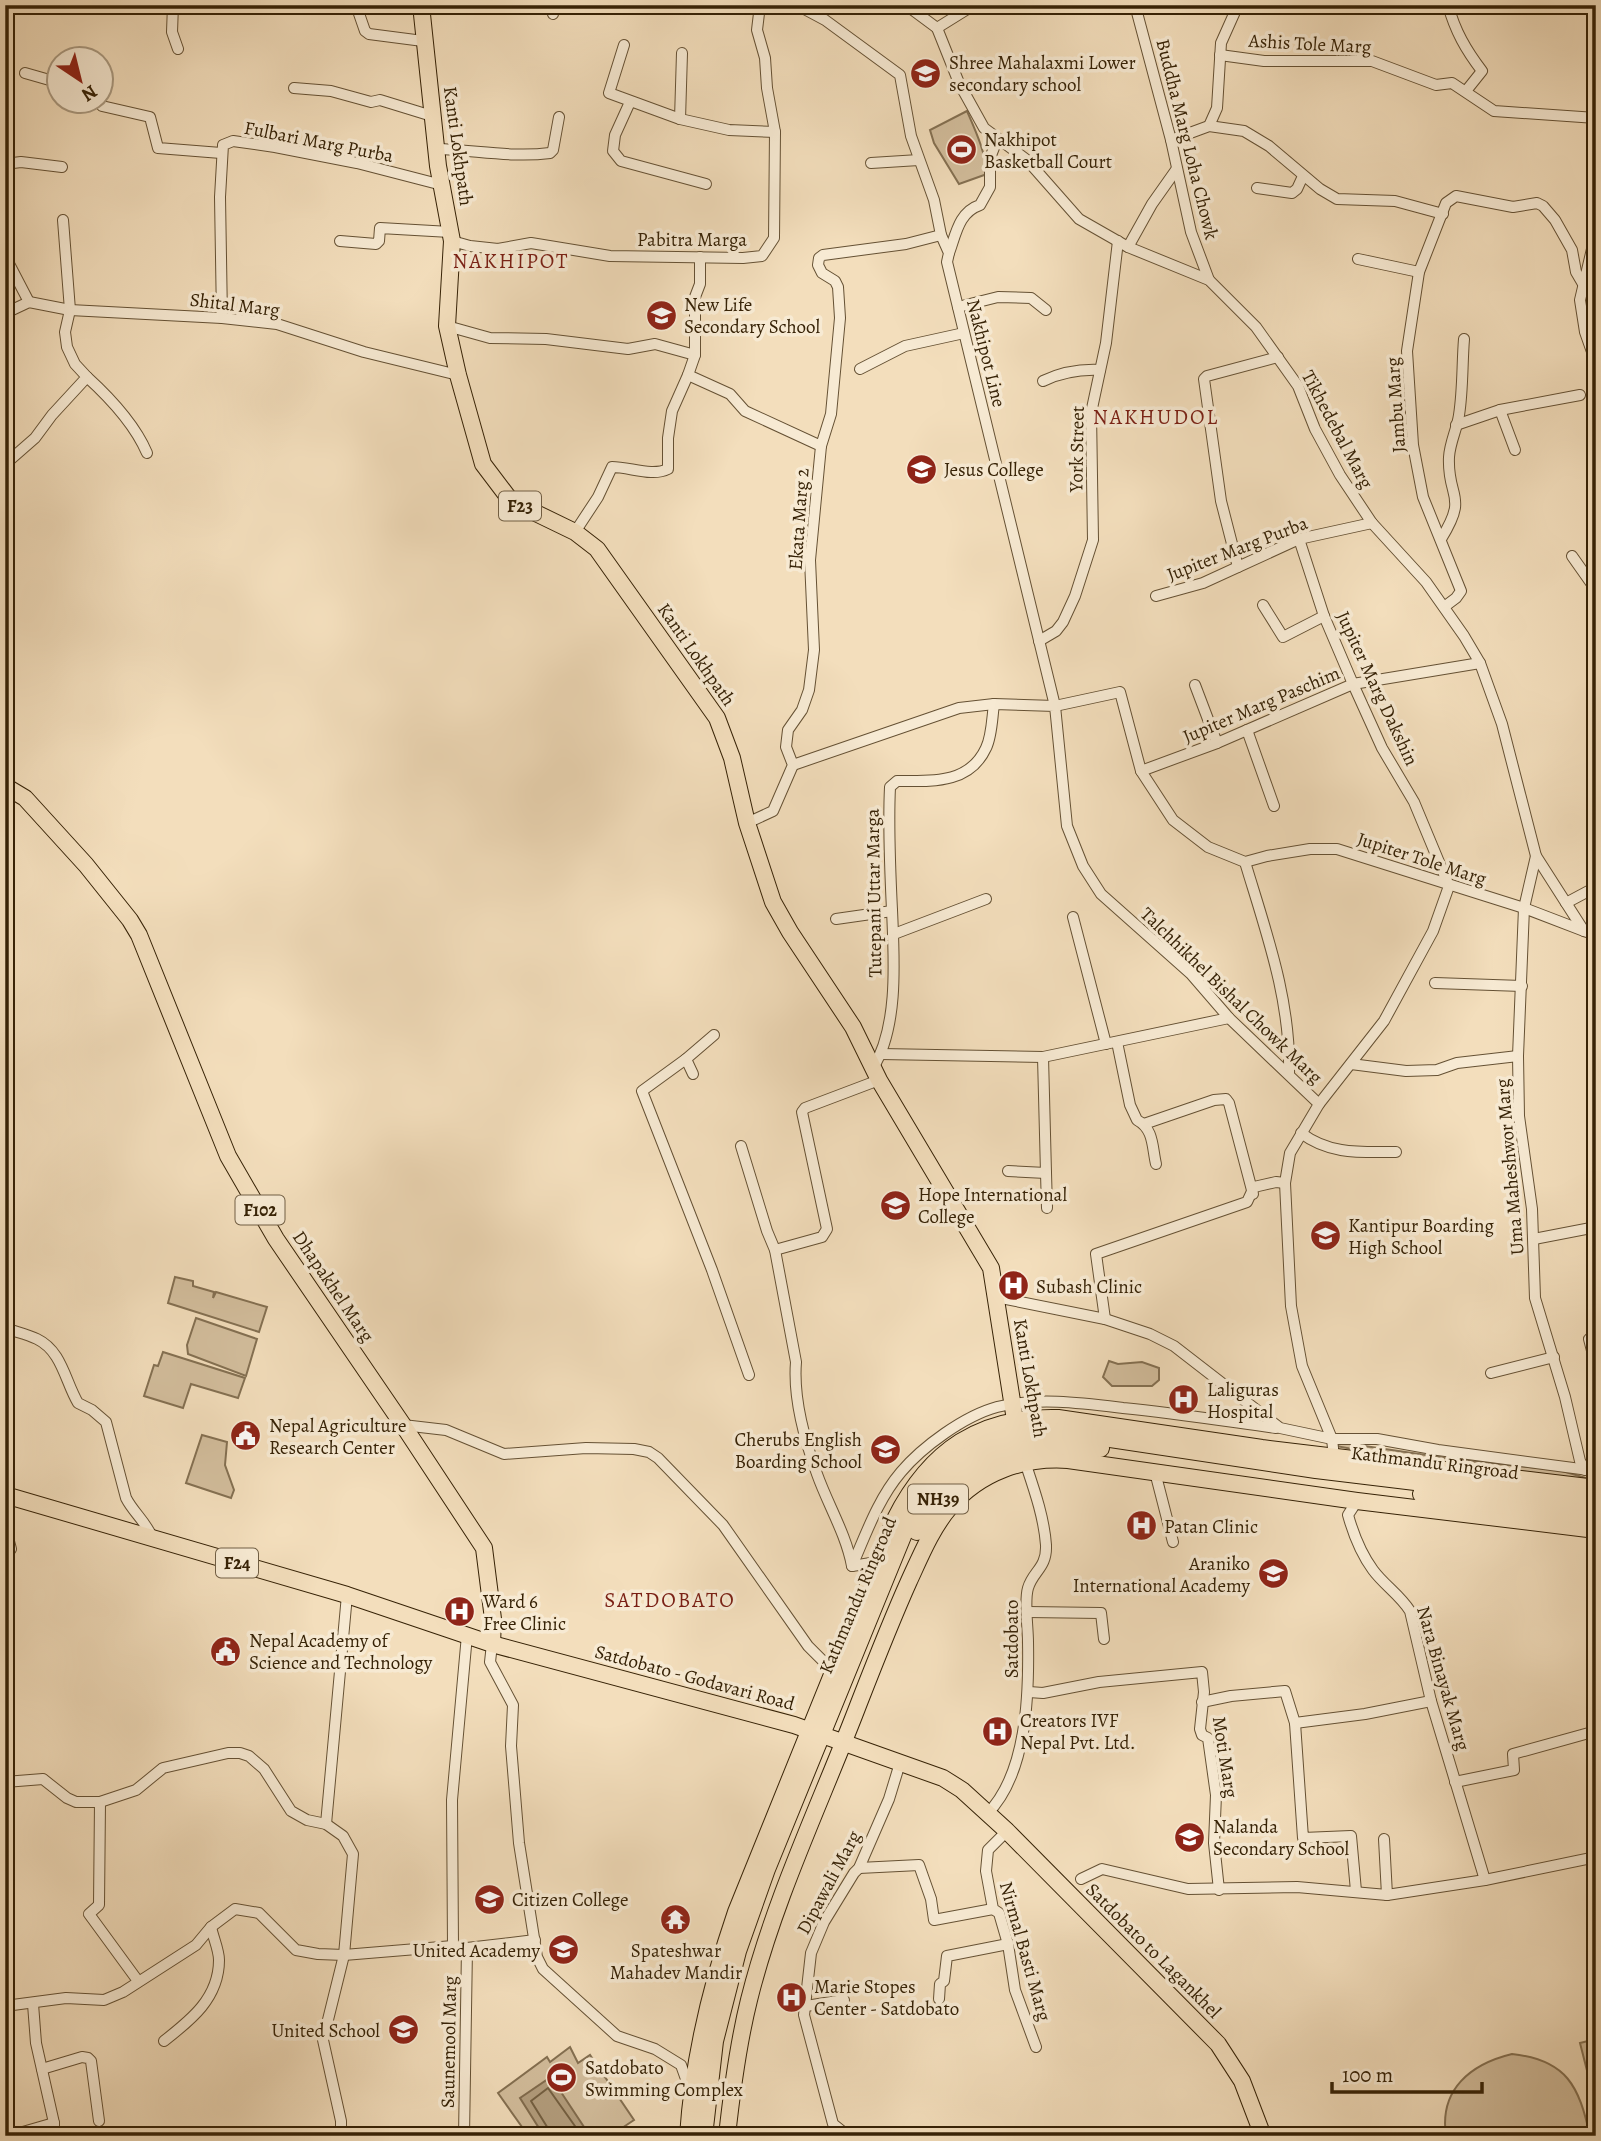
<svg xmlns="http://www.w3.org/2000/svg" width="1601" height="2141" viewBox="0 0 1601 2141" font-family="Alegreya,serif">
  <rect width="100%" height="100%" fill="#f3debc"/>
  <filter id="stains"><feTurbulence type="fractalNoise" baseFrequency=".00286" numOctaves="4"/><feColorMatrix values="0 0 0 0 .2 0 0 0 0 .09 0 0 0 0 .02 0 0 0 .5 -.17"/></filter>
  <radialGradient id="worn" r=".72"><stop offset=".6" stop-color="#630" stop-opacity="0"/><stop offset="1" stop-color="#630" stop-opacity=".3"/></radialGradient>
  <g fill="#d3be9d" stroke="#847052" stroke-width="2">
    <path d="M967,111c9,21 18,40 20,63l-28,10 -25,-41 -4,-13z"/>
    <path d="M175,1277l18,4v5l21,6 -1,6 3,-6 51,15 -8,25 -91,-29z"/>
    <path d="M196,1318l61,21 -11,37 -58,-22 -1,-9z"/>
    <path d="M163,1352l82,26 -7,20 -47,-14 -8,24 -39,-12 10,-31 4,1z"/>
    <path d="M1109,1361l9,3 24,-2 17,6v12l-7,6h-40l-9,-9z"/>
    <path d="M202,1435l25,7 -2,23 9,25 -3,8 -45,-15z"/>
    <path d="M1337,1442l123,18 99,10 27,8 -5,7 -132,-18 -113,-21z"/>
    <path d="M1596,2039v67l-16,-63z"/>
    <path d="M570,2047l8,16 12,-8 44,65 -12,8 4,7 -117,1 13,-9 -24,-34 49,-36 3,5z"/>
    <path d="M1512,2054c55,6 67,32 78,82h-144c-7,-47 25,-72 66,-82z"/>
  </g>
  <path fill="#b39e7e" stroke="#816c4e" stroke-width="2" d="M551,2077l39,59h-46l-24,-38z"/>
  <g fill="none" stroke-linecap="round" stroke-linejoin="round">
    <path stroke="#746042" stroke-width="2" d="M550,2136l-1,-6 -18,-29 17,-13 34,48"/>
    <defs>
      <g id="minor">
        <path d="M173,5l-1,27 6,17"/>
        <path d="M356,5l9,26 4,3 54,7"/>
        <path d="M550,5l3,9"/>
        <path d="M797,5l28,15 75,55 11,61 23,64 7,35 8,18 -2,9 108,444 65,-14 21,79 32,49 35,27 37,15 22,-6 43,-7h27l187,59 60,23"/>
        <path d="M906,5l31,23 22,55 25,45 43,32 52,59 49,28 81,33 47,47 42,59 17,43 25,46 32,48 54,59 38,54 16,27 22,61 34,132 48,75 12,4"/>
        <path d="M1135,5l36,135 20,92 18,48"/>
        <path d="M1448,5c7,26 18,45 34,66l-16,20"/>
        <path d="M1592,5l4,37"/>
        <path d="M107,8l1,-3"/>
        <path d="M937,28l37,-23"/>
        <path d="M624,45l-15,48 71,26 49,11 46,2"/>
        <path d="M1220,55l44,6h108l64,24 16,-2 42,28 102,7"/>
        <path d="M25,73l35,10"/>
        <path d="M294,88l37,3 40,11 9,-2 52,16"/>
        <path d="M99,102l3,4 48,11 8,31 63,5"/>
        <path d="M630,102l-15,33 -2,16 8,10 85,23"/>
        <path d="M680,119l2,-66"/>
        <path d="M1209,126l8,-18 4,-65 17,-38"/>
        <path d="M1171,140l38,-14 35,5 25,15 51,43 17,10 58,2 48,13"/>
        <path d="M437,149c38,1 76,9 113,4l3,-3 6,-33"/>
        <path d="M871,163l48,-3"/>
        <path d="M5,164l16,-2 41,5"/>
        <path d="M1257,188l35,5 5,-4 6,-13"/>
        <path d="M1596,232l-16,68 5,32 11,31"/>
        <path d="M340,241l36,3 3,-3 1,-13 70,4"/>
        <path d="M452,241l18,5 28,3 33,-6 79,13 133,2 19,-2 12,-18 1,-106 -8,-44 -2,-30 -8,-28 3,-25"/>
        <path d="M1128,247l24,-43 24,-34"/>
        <path d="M949,253c7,-19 10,-41 31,-48l10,-18v-29l7,-18"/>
        <path d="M5,256l24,46"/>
        <path d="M1358,259l61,13"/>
        <path d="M958,307l40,-10 33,1 15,12"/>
        <path d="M5,311l7,-1 17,-8 41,8 152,8 55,6 87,28 94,23"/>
        <path d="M222,318l-2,-121 3,-52 10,-4 42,6 82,16 85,22"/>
        <path d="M447,326l43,12 56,1 82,10 27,-5 40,11"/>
        <path d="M860,369l45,-23 59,-13"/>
        <path d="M688,375l42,19 15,17 76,35 -11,114 4,90 -5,40 -7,20 -14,20 -2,17 7,18 -20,46 -26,12"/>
        <path d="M87,377c22,20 48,48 60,76"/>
        <path d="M1043,381c19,-9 36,-12 57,-11"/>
        <path d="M1500,410l15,40"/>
        <path d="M1456,425l44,-15 80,-15"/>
        <path d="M821,446l10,-32 9,-96 -2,-31 -3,-6 -13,-8 -4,-8 1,-7 4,-3 83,-11 35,-9"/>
        <path d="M5,467l6,-8 24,-21 17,-23 35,-38 -12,-13 -8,-17 -2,-15 5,-22 -7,-90"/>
        <path d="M575,532l23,-35 14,-30c18,0 40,10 56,2v-31l4,-27 16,-36 7,-20v-58l5,-13v-27"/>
        <path d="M1299,539l25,77 29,68 29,64 32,54 35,84 -16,45 -49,90 -65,83"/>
        <path d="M1441,539c28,-45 6,-40 8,-82 1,-15 8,-28 10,-42 4,-25 3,-51 5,-76"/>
        <path d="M1572,556l24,34"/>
        <path d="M1238,567l-17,-66 -17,-122 3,-3 71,-19"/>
        <path d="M1156,596l47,-13 96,-44 73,-16"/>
        <path d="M1263,605l20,32 41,-21"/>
        <path d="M1444,607l12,-9 5,-7 -38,-94 -10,-52 -6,-94 12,-79 27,-69 10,-7 57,11 24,-4 6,3 12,14 17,30 4,22 7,12"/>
        <path d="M1039,641l17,-10 7,-9 12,-26 18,-56 -2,-127 15,-70 12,-102"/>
        <path d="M1195,685l22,58"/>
        <path d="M1247,730l27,76"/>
        <path d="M793,765l166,-57 35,-4 61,2 12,120 16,40 18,28 90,80 38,44 90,86 -29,49 -5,30 6,123 11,60 30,73 2,18"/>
        <path d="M1141,771l76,-28 136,-59 127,-21"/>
        <path d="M1536,856l-12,52 -6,148 1,60 13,93 3,89 30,99 15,64 5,9"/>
        <path d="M1245,862c21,70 46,138 44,212"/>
        <path d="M1566,903l30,-16"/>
        <path d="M1073,917l33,127"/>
        <path d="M836,919l56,-8"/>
        <path d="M894,934l92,-35"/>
        <path d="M1435,983l87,3"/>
        <path d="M1117,1042l13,63 7,15c17,9 15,27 19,44"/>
        <path d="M881,1054l162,3 186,-39"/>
        <path d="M686,1059l-44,32 70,179 37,105"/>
        <path d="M1351,1064l55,7 31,-1 20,-7 61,-7"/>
        <path d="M873,1068c26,-42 21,-110 19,-158 -2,-41 -4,-82 -2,-123l7,-6c33,0 72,4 89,-33 6,-12 6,-30 8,-44"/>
        <path d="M693,1074l-7,-15 28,-24"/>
        <path d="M1144,1124l70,-24 12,-1 3,4 24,91"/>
        <path d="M1301,1133c29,22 60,19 95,19"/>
        <path d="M741,1146l26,85 8,19 21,112c-3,36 9,79 21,112 11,31 29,60 35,92l25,-4"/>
        <path d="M1008,1171l38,2 -3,-116"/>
        <path d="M1046,1173l1,35"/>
        <path d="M1534,1239l62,-12"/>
        <path d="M775,1250l47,-13 5,-8 -25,-117 3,-4 74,-28"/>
        <path d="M996,1297l109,22 45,15 24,12 106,82 52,11h45l61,11 158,21"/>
        <path d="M1105,1319l-9,-65 151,-52 7,-15 22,-5 9,1"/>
        <path d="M5,1328c11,4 22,6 32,11 25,12 28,42 41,64l14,7 14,12 20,76c7,14 20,24 26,39"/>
        <path d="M1596,1333l-7,6 7,27"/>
        <path d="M1491,1373l63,-16"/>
        <path d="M403,1425l43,5 58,24 82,-6 48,1 15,3 9,6 65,67 85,121 15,15 12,4"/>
        <path d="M1155,1472l18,70"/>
        <path d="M1357,1501l-9,14c5,18 14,40 25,55 11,15 27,25 37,41l21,90 54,179"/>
        <path d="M5,1526l6,23 -6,9"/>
        <path d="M852,1566c14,-32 26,-67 49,-94 21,-25 63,-56 96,-65 40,-10 85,-4 126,1 51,5 102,13 153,20"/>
        <path d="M1028,1612l73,1 3,26"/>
        <path d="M492,1644l-2,18 23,43 -2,41 8,97 18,114 6,12 74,67 38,13 26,16 5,14 7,2"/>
        <path d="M1029,1692l14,1 56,-11 103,-10 2,20 -4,37 2,6 6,3 8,57 -2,48 5,47"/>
        <path d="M1202,1702l29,-6 54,-5 10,32 70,-9 66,-13"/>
        <path d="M1295,1723l8,115 48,-2 5,55"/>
        <path d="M5,1782l38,-3 24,19 9,4h24l36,-12 27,-22 65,-15h12l9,3 15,13 27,42 16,9 19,4 17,12 10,18 -9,101 -21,85 18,81v15"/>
        <path d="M1455,1782l59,-12 -1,-16 83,-23"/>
        <path d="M100,1802l-1,103 -10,9 49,67"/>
        <path d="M987,1814c40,-40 42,-119 41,-172 0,-15 -4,-41 0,-54 5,-17 19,-20 18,-43 -2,-28 -12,-56 -21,-83"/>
        <path d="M326,1824l21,-229"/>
        <path d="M1007,1831l-19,19 -2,21 7,38 6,4 9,31 7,46 21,57"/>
        <path d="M1384,1839l3,56"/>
        <path d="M859,1868l60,-3 12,34 3,21 59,-11"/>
        <path d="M1081,1879l21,-10 86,20 109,-2 90,8 98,-15 111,-23"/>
        <path d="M453,1946l-1,-146 15,-165"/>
        <path d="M939,1999l1,-15 4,-3 3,-25 61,-12"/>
        <path d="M33,2004l3,39 18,80v13"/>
        <path d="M5,2006l61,-8 38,2 19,-8 73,-47 15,-18 24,-18 24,4 37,37 22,4 26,1 109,-9 14,2 68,-8"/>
        <path d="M806,2006l38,-6"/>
        <path d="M164,2041c27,-21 55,-43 55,-81 0,-10 -6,-23 -8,-33"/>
        <path d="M42,2069l40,-12 6,1 3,3 8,60"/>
        <path d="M9,2136l45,-13"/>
        <path d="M464,2136l3,-188"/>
        <path d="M848,2136l-15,-12 -29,-109 7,-62 13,-31 30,-49 5,-5 30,-69 11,-36"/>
      </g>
      <g id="primary">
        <path d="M421,5l17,161 14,75 -5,85 11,49 25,89 28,37 64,31 22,17 120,169 15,40 15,65 26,79 17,30 63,95 26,53 112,188 24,152 10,42"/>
        <path d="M5,786l20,12 61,67 44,55 9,15 89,221 48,83 127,186 81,123 9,71 -1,25"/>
        <path d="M5,1495l342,100 145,49 302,81 149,53 19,12 45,41 211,213 24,37 21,55"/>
        <path d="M688,2136c5,-78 23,-151 48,-224l159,-393c35,-69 85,-103 163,-101l204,30 334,40"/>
        <path d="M727,2136c5,-46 11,-92 22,-136 25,-101 73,-200 110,-297 16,-41 32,-82 50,-122 12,-26 23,-53 41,-74 30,-35 73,-50 118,-47l289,41 239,29"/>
      </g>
      <g id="trunk">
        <path d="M1422,1494l174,23"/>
        <path d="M917,1531c39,-75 104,-94 183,-83"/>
        <path d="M703,2136l11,-95 23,-90 29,-82 138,-338 24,-40 27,-27 39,-23 24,-8 18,-1 48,2 232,35 280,34"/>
      </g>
    </defs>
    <use href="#minor" stroke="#655134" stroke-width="12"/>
    <use href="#primary" stroke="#362206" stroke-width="18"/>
    <use href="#trunk" stroke="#362206" stroke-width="20"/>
    <use href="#minor" stroke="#f7ead3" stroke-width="10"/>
    <use href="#primary" stroke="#f3debc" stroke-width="16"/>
    <use href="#trunk" stroke="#f3debc" stroke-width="18"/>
  </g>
  <defs>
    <symbol id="school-disc" viewBox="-11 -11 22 22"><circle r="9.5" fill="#8f2418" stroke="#f7ead3"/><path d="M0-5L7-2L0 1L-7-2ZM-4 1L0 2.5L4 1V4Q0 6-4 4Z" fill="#fff"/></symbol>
    <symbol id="stadium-disc" viewBox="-11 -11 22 22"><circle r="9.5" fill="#8f2418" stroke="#f7ead3"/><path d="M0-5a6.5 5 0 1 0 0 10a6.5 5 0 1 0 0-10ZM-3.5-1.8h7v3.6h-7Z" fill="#fff"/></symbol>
    <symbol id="university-disc" viewBox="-11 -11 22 22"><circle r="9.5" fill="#8f2418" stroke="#f7ead3"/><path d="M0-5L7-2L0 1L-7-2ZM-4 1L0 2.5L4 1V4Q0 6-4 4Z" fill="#fff"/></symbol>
    <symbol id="hospital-disc" viewBox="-11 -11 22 22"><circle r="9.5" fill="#8f2418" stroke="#f7ead3"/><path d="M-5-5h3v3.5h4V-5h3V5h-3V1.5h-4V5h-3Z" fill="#fff"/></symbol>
    <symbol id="civic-disc" viewBox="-11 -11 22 22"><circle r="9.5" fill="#8f2418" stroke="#f7ead3"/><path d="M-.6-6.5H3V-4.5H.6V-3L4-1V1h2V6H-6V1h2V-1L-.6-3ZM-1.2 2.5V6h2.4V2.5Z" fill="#fff"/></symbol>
    <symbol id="temple-disc" viewBox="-11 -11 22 22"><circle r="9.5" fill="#8f2418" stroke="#f7ead3"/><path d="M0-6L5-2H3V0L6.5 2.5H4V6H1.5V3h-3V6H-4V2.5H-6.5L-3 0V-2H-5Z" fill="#fff"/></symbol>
  </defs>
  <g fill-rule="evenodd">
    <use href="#school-disc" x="908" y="56" width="35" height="35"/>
    <use href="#stadium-disc" x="944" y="132" width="35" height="35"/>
    <use href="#school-disc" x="644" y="298" width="35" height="35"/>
    <use href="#university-disc" x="904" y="452" width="35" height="35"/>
    <use href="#university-disc" x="878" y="1188" width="35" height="35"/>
    <use href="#school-disc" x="1308" y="1218" width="35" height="35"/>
    <use href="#hospital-disc" x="996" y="1268" width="35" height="35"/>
    <use href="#hospital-disc" x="1166" y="1382" width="35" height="35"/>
    <use href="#civic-disc" x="228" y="1418" width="35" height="35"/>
    <use href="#school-disc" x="868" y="1432" width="35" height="35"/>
    <use href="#hospital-disc" x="1124" y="1508" width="35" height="35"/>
    <use href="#school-disc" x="1256" y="1556" width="35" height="35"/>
    <use href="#hospital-disc" x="442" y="1594" width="35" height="35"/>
    <use href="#civic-disc" x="208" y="1634" width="35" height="35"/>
    <use href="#hospital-disc" x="980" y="1714" width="35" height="35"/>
    <use href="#school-disc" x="1172" y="1820" width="35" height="35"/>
    <use href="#university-disc" x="472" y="1882" width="35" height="35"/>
    <use href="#temple-disc" x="658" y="1902" width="35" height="35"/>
    <use href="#school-disc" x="546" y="1932" width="35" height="35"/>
    <use href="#hospital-disc" x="774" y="1980" width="35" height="35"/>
    <use href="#school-disc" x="386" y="2012" width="35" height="35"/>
    <use href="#stadium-disc" x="544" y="2060" width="35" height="35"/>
  </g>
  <g text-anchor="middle" stroke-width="7" stroke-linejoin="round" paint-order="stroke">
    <g fill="#f7ead3" stroke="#705e44" stroke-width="2">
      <rect x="499" y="491.5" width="42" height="29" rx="5"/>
      <rect x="235.5" y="1195.5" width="49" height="29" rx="5"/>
      <rect x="908" y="1484.5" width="60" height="29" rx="5"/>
      <rect x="216" y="1548.5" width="42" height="29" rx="5"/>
    </g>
    <g font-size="18" font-weight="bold" fill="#362206">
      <text x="520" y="512">F23</text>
      <text x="260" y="1216">F102</text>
      <text x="938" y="1505">NH39</text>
      <text x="237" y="1569">F24</text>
    </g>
    <g font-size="19" fill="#362206" stroke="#f7ead3">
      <text transform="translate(1310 43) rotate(3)" y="7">Ashis Tole Marg</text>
      <text transform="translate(1188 139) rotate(76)" y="7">Buddha Marg Loha Chowk</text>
      <text transform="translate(319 141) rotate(11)" y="7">Fulbari Marg Purba</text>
      <text transform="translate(459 146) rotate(82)" y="7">Kanti Lokhpath</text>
      <text x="692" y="246">Pabitra Marga</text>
      <text transform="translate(235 304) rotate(7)" y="7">Shital Marg</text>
      <text transform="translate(987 353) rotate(76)" y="7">Nakhipot Line</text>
      <text transform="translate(1395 405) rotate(-94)" y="7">Jambu Marg</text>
      <text transform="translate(1338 429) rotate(62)" y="7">Tikhedebal Marg</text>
      <text transform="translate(1076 449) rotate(-89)" y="7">York Street</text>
      <text transform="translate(798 519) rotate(-86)" y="7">Ekata Marg 2</text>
      <text transform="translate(1237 548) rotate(-21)" y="7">Jupiter Marg Purba</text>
      <text transform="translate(697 654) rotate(55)" y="7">Kanti Lokhpath</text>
      <text transform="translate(1378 688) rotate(65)" y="7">Jupiter Marg Dakshin</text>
      <text transform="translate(1261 704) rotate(-23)" y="7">Jupiter Marg Paschim</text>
      <text transform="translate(1422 858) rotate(18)" y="7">Jupiter Tole Marg</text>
      <text transform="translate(873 893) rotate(-91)" y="7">Tutepani Uttar Marga</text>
      <text transform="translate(1232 995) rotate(44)" y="7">Talchhikhel Bishal Chowk Marg</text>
      <text transform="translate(1509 1167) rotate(-95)" y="7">Uma Maheshwor Marg</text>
      <text transform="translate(334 1286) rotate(56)" y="7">Dhapakhel Marg</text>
      <text transform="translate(1031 1378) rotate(80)" y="7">Kanti Lokhpath</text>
      <text transform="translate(1435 1462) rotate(7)" y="7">Kathmandu Ringroad</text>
      <text transform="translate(857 1595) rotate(-67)" y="7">Kathmandu Ringroad</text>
      <text transform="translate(1011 1639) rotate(-90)" y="7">Satdobato</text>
      <text transform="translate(695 1677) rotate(15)" y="7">Satdobato - Godavari Road</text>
      <text transform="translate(1444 1678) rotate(74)" y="7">Nara Binayak Marg</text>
      <text transform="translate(1226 1757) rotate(81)" y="7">Moti Marg</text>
      <text transform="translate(828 1882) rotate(-62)" y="7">Dipawali Marg</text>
      <text transform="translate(1154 1950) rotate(45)" y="7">Satdobato to Lagankhel</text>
      <text transform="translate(1026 1951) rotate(74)" y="7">Nirmal Basti Marg</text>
      <text transform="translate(448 2042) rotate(-89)" y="7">Saunemool Marg</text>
    </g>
    <g font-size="19" fill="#362206" stroke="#f7ead3" text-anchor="start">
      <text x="949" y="69">Shree Mahalaxmi Lower<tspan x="949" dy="22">secondary school</tspan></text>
      <text x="984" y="146">Nakhipot<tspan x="984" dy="22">Basketball Court</tspan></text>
      <text x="684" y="311">New Life<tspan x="684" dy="22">Secondary School</tspan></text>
      <text x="944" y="476">Jesus College</text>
      <text x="918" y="1201">Hope International<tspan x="918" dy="22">College</tspan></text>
      <text x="1348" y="1232">Kantipur Boarding<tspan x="1348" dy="22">High School</tspan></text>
      <text x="1036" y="1293">Subash Clinic</text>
      <text x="1207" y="1396">Laliguras<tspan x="1207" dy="22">Hospital</tspan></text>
      <text x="269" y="1432">Nepal Agriculture<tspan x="269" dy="22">Research Center</tspan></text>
      <text x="862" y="1446" text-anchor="end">Cherubs English<tspan x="862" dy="22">Boarding School</tspan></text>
      <text x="1164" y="1533">Patan Clinic</text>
      <text x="1250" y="1570" text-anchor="end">Araniko<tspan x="1250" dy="22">International Academy</tspan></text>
      <text x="483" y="1608">Ward 6<tspan x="483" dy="22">Free Clinic</tspan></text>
      <text x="249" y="1647">Nepal Academy of<tspan x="249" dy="22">Science and Technology</tspan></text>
      <text x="1020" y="1727">Creators IVF<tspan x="1020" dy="22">Nepal Pvt. Ltd.</tspan></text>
      <text x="1213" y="1833">Nalanda<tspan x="1213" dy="22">Secondary School</tspan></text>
      <text x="512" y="1906">Citizen College</text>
      <text x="540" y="1957" text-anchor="end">United Academy</text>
      <text x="676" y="1957" text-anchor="middle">Spateshwar<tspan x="676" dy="22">Mahadev Mandir</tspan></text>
      <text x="814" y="1993">Marie Stopes<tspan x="814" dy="22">Center - Satdobato</tspan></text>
      <text x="380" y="2037" text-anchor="end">United School</text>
      <text x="585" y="2074">Satdobato<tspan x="585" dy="22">Swimming Complex</tspan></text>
    </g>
    <g font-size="21" letter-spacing="2" fill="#7a1f14" stroke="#f7ead3">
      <text x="511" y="268">NAKHIPOT</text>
      <text x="1156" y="424">NAKHUDOL</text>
      <text x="670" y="1607">SATDOBATO</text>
    </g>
  </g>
  <rect width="1601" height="2141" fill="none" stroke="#f3debc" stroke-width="28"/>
  <rect x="7" y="7" width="1587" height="2127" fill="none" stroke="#362206" stroke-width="3.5"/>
  <rect x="14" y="14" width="1573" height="2113" fill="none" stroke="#362206" stroke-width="2"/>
  <g transform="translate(80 80) rotate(145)"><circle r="33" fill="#f7ead3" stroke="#aa9a81" stroke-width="2"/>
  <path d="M0-5L12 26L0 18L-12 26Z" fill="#8f2418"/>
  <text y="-10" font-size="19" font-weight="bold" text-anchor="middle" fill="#362206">N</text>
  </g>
  <path d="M1332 2082v10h150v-10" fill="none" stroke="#362206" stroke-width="3.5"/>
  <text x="1342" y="2082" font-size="21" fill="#362206" stroke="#f7ead3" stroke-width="5" paint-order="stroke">100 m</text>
  <rect width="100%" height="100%" filter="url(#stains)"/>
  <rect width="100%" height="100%" fill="url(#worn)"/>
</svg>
